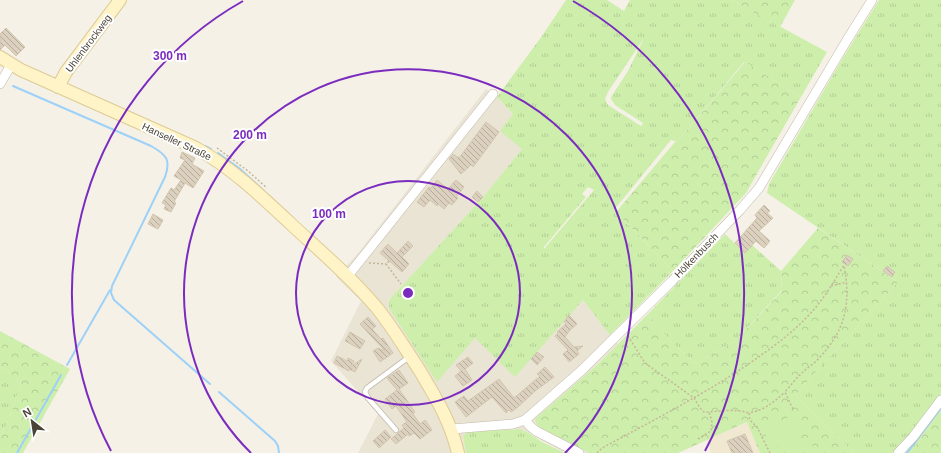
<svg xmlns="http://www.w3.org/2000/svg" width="941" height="453" viewBox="0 0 941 453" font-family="Arial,sans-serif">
  <defs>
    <pattern id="grass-tufts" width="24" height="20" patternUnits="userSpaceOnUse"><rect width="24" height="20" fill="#ceeeac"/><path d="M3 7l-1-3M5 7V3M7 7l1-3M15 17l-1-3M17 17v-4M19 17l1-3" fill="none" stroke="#b2cd95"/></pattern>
    <pattern id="forest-crowns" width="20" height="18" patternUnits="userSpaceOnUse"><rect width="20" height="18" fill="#ceeeac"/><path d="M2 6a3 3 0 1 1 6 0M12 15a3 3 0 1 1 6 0" fill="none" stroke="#b2cd95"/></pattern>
    <pattern id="building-back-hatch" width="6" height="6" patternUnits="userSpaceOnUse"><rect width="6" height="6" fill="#dbd1be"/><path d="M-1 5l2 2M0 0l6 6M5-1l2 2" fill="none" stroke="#b4ab9b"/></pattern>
  </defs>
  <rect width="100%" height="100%" fill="#f5f1e7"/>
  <path fill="#eae4d5" d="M486,89l11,8 16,17 9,35 -38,47 -95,104v8l86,30 40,38 68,-76 35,44 -45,43 -38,33 2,6 52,27h-24l-40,-22 -11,-2 -44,3 -7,6 3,15h-108l20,-39 -47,-53 30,-60 -25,-24 23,-25z"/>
  <path fill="#f0e8d0" d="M748,422l12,31h-49l-4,-13z"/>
  <g fill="url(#grass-tufts)" fill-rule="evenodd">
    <path d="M566,0h41l17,11 6,-11h101l96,52 -26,45 -57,-35 -67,80 -6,-2 -57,70 59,61 -63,64 -27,-35 -68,77 -40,-39 -38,44 -48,-74v-8l95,-104 38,-47 -22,-18 13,-17 -16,-17 45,-61zM643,40l-15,31 -17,26v2l4,6 28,18 -2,3 -33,-21 -3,-6 3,-7 34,-51zM588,187l6,3 -50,59v-2l42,-50 -4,-3z"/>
    <path d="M879,0h62v396l-44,54 -4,3h-39l-59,-58 103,-113 -131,-89 2,-9 75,-128z"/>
    <path d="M725,234l20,19 7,-8 29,26 1,19 -46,50 -40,24 -25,-22 -23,-28z"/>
    <path d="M0,366l21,16 -9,30 -12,26z"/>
    <path d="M941,404v7l-31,42h-9z"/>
    <path d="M520,429l9,4 13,9 23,11h-99l-3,-17 5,-4z"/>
  </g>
  <g fill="url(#forest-crowns)">
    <path d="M731,0h64l-15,27z"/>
    <path d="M745,62l56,35 -55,96 -73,78 -57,-59 59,-70h2z"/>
    <path d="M818,228l80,54 -103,113 59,58h-94l-13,-31 -69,31h-89l-52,-27 -2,-7 63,-55 50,-50 23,28 25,22 40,-24 46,-49 -1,-20z"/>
    <path d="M0,331l70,38 -47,84h-23v-15l12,-26 9,-30 -21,-16z"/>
    <path d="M941,411v42h-31z"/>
  </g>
  <g fill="#ceeeac">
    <path d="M795,415l8,20 -31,14 -9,-21z"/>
    <path d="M809,437l4,10 -13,6h-13l-3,-5z"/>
  </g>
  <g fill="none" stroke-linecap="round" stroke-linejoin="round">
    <g stroke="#9ed1f8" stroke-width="2">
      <path d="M13,86l138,60c16,9 20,14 14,31l-53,109 -1,7 3,7 96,84"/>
      <path d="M205,146l6,3"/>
      <path d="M218,153l21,15 25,23"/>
      <path d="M67,365l43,-75"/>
      <path d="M219,392l56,49 3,5 1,7"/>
      <path d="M17,453l44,-78"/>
      <path d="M907,453l34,-45"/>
    </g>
  </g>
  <g fill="url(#building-back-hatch)" stroke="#d4c6ae">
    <path d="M6,28l19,19 -9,9 -11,-11 -5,5v-16z"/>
    <path d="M486,122l13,10 -26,35 -2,-2 -10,9 -12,-15 4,-5 6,4z"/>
    <path d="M182,152l13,6 -3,6 12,7 -11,17 -8,-5 -11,19 2,1 -5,9 -7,-3 2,-4 -4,-2 9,-15 3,2 7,-10 -7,-4 11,-16 -5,-2z"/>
    <path d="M437,180l11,9 8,-9 8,7 -8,10 2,1 -6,7 -3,-2 -5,6 -6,-5 -1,2 -7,-6 -6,7 -7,-5 12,-15 2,1z"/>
    <path d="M477,191l6,6 -5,5 -6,-5z"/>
    <path d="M764,205l6,6 -3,2 6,5 -14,13 11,10 -6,7 -8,-7 -11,12 -10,-10 22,-25 -2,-3z"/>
    <path d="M153,214l10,6 -5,9 -10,-5z"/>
    <path d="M408,241l5,5 -11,11 7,7 -7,8 -22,-19 8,-9 9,9z"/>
    <path d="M847,255l6,4 -5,7 -6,-4z"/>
    <path d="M887,266l8,6 -3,5 -9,-6z"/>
    <path d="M569,315l8,9 -7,6 -5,7 9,10 9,-1 -6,5 2,3 -10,8 -6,-8 5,-4 -13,-14 3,-3 -1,-1 9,-8 -2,-2z"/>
    <path d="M368,317l8,9 -4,3 9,10 2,-1 10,15 -13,9 -7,-11 5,-3 7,3 -25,-27z"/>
    <path d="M350,332l15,9 -5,8 -15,-8z"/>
    <path d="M537,352l7,5 -7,8 -6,-6z"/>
    <path d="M337,356l10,5 1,-3 6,3 -3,5 11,-7 -7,13 -6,-3v2l-15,-8z"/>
    <path d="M468,357l5,6 -8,6 7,11 -9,6 -8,-10 6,-5 -5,-6z"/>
    <path d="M545,367l9,10 -19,14 -17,16 -7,5 -2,-2 -3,3 -14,-16 -26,20 -11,-15 9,-6 4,5 31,-22 15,19 26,-22 -3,-2z"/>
    <path d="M399,370l9,13 -9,6 16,23 -2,2 7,10 5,-4 7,10 -12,9 -6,-6 -5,3 -1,-2 -12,10 -5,-5 13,-11 -2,-3 5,-3 -11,-16 -4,3 -7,-10 12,-9 -10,-12z"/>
    <path d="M385,430l6,7 -12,11 -6,-7z"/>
    <path d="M745,434l8,19h-21l-5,-12z"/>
  </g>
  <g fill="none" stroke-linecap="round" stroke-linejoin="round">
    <defs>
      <path id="lane" d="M396,430l-28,-32 -3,-6 2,-4 42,-31"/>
      <g id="street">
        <path d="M0,84l11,-19"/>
        <path d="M347,277l146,-183"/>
        <path d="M525,420l5,6 6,5 43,22"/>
        <path d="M452,429l61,-5 12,-4 57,-50 90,-89 68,-71 19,-22 88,-148 25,-40"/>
        <path d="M898,453l15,-16 28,-37"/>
      </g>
      <g id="secondary">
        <path d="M0,57l21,13 175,78c36,20 65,48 95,76 29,27 60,53 86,84 16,20 29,42 43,63 17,29 30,49 38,82"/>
        <path d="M58,87l8,-15 54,-72"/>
      </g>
    </defs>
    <use href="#lane" stroke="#c2baa9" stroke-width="6"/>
    <use href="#street" stroke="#c2baa9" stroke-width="10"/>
    <use href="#secondary" stroke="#ddcb94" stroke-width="14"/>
    <g stroke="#c5b798" stroke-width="1.5" stroke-dasharray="2 2" stroke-linecap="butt">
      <path d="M217,148l31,23 19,17"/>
      <path d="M389,261l-3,3 15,20"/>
      <path d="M369,263l17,1"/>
      <path d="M831,286l16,-4"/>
      <path d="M628,336l17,27 49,35 6,10 4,4c15,0 30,-4 45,1"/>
      <path d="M793,409l-8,-17c6,-7 12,-15 19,-21 4,-4 10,-7 14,-12 28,-29 33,-55 26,-94"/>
      <path d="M698,439l13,-8 1,-9 -3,-10"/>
      <path d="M597,453l5,-5c50,-27 101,-53 148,-85 20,-14 40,-28 57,-46 15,-15 26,-34 37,-52"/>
      <path d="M770,453l-13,-26 -7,-7 -1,-7c16,-3 25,-11 36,-21"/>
    </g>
    <use href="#lane" stroke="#fff" stroke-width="4.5"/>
    <use href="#street" stroke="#fff" stroke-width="9"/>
    <use href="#secondary" stroke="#fff3c8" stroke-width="12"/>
  </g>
  <g fill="none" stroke="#7b2cbf" stroke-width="2">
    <circle cx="408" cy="293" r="112"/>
    <path d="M251 453A224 224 0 1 1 565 453"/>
    <path d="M111 451A336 336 0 0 1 243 1M573 1A336 336 0 0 1 705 451"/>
  </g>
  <g text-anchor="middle" stroke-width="4" stroke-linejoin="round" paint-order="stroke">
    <g font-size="10" fill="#494235" stroke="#fff">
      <text transform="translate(88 43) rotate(-53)" y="4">Uhlenbrockweg</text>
      <text transform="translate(177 141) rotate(25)" y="4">Hanseller Straße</text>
      <text transform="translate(696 255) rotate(-46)" y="4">Hölkenbusch</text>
    </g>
  </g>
  <circle cx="408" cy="293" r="6" fill="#7b2cbf" stroke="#fff" stroke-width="2"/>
  <g font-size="12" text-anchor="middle" font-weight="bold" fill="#7b2cbf" stroke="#fff" stroke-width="4" stroke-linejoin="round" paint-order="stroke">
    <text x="170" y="60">300 m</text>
    <text x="250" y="139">200 m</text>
    <text x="329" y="218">100 m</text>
  </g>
  <g transform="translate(32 421) rotate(330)" stroke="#ffffff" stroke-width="3" paint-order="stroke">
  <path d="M0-3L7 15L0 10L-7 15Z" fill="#494235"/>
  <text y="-6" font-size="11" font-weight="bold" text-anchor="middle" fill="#494235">N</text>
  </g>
</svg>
